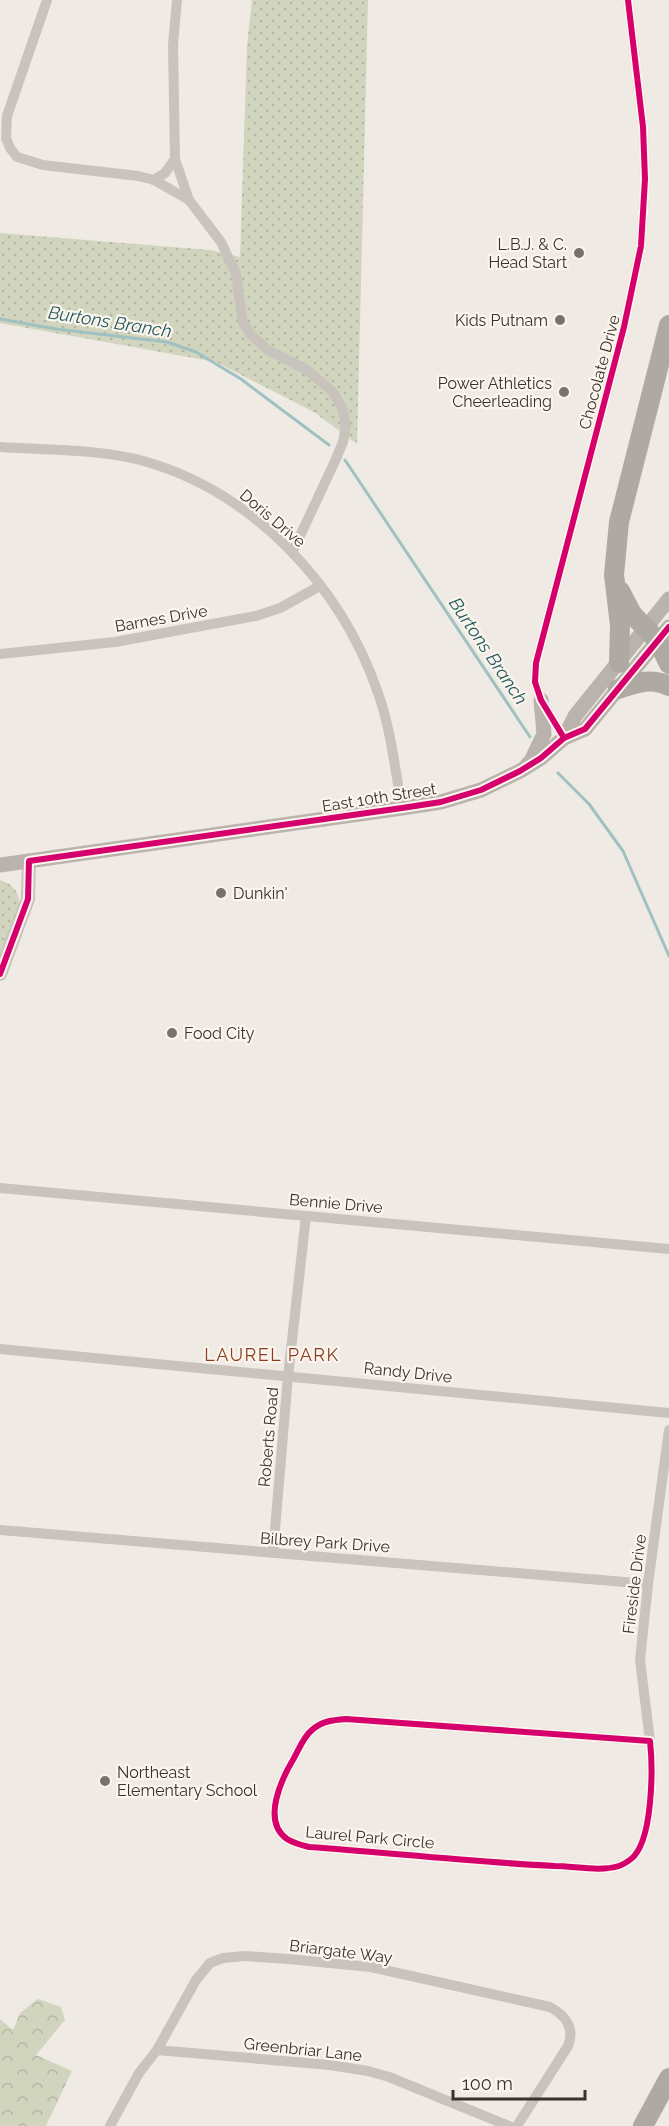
<svg xmlns="http://www.w3.org/2000/svg" width="669" height="2126" viewBox="0 0 669 2126" font-family="Raleway,sans-serif">
  <defs>
    <pattern id="grass-dots" width="8" height="8" patternUnits="userSpaceOnUse" patternTransform="scale(1.5)"><rect width="8" height="8" fill="#d1d5be"/><path d="M2 2h.1M6 6h.1" fill="none" stroke="#b4b7a3" stroke-width="1.8" stroke-linecap="round"/></pattern>
    <pattern id="forest-crowns" width="20" height="18" patternUnits="userSpaceOnUse" patternTransform="scale(1.5)"><rect width="20" height="18" fill="#d1d5be"/><path d="M2 6a3 3 0 1 1 6 0M12 15a3 3 0 1 1 6 0" fill="none" stroke="#b4b7a3"/></pattern>
  </defs>
  <rect width="100%" height="100%" fill="#f0eae4"/>
  <g fill="url(#grass-dots)">
    <path d="M252,0h116l-11,444 -43,-32 -98,-50 -216,-39v-90l210,17 30,7 7,-212z"/>
    <path d="M0,880c13,4 18,11 20,24l-20,53z"/>
  </g>
  <path fill="url(#forest-crowns)" d="M38,1999l23,8 4,13 -29,35 36,16 -26,55h-46v-107l13,11 7,-17z"/>
  <g fill="none" stroke-linecap="round" stroke-linejoin="round">
    <g stroke="#a0c1c1" stroke-width="3">
      <path d="M0,319l56,10 111,13 29,10 45,27 88,66"/>
      <path d="M345,460l185,277"/>
      <path d="M558,773l31,31 34,47 46,105"/>
    </g>
    <g stroke="#c9c3bd" stroke-width="10">
      <path d="M47,0l-40,116 -1,22 4,10 7,9 26,8 95,11 16,4 35,20"/>
      <path d="M177,0l-4,45 2,114 14,41 32,42 15,32 7,49 8,12 17,15 39,20 26,22 9,16 4,17 -3,17 -8,19 -42,90"/>
      <path d="M154,180l11,-7 10,-14"/>
      <path d="M0,447c46,3 96,2 140,13 112,30 201,125 238,233 13,36 17,77 24,115"/>
      <path d="M0,654l115,-12 141,-26 24,-8 40,-22"/>
      <path d="M564,738l-23,-38 -6,-18 1,-19 88,-336 17,-81 4,-67 -2,-52 -15,-127"/>
      <path d="M0,1188l669,61"/>
      <path d="M0,1349l669,64"/>
      <path d="M0,1530l648,54"/>
      <path d="M273,1553l15,-177 18,-160"/>
      <path d="M346,1719l304,22c3,27 3,101 -19,118 -4,3 -9,6 -12,7 -19,6 -45,0 -64,0 -82,-4 -164,-13 -246,-19 -8,-2 -16,-4 -22,-8 -26,-18 -5,-61 7,-81 5,-9 10,-22 18,-28 10,-9 21,-10 34,-11z"/>
      <path d="M650,1741l-10,-81 8,-76 21,-154"/>
      <path d="M157,2050l173,15 38,6 21,6 120,49"/>
      <path d="M110,2126l29,-53 18,-23 39,-70 14,-17 13,-5 22,-2 43,3 83,8 179,40c16,9 25,21 18,39l-51,80"/>
    </g>
    <path stroke="#c9c3bd" stroke-width="14" d="M0,974l28,-75 1,-38"/>
    <g stroke="#bab3ad" stroke-width="15">
      <path d="M564,738l11,-22 94,-117"/>
      <path d="M527,765l4,-4 13,-27 -3,-34"/>
      <path d="M0,865l402,-57 39,-6 40,-12 39,-19 21,-13 23,-20 21,-9 84,-102"/>
    </g>
    <g stroke="#afa9a3" stroke-width="20">
      <path d="M620,591l12,23 26,27 11,23"/>
      <path d="M619,663l1,-38 -6,-50 5,-53 50,-197"/>
      <path d="M618,689c18,-6 33,-12 51,-3"/>
      <path d="M643,2126l26,-48"/>
    </g>
    <defs>
      <g id="cycleway">
        <path d="M564,738l-23,-38 -6,-18 1,-19 88,-336 17,-81 4,-67 -2,-52 -15,-127"/>
        <path d="M0,974l28,-75 1,-38 373,-53 39,-6 40,-12 39,-19 21,-13 23,-20 21,-9 84,-102"/>
        <path d="M346,1719l304,22c3,27 3,101 -19,118 -4,3 -9,6 -12,7 -19,6 -45,0 -64,0 -82,-4 -164,-13 -246,-19 -8,-2 -16,-4 -22,-8 -26,-18 -5,-61 7,-81 5,-9 10,-22 18,-28 10,-9 21,-10 34,-11z"/>
      </g>
    </defs>
    <use href="#cycleway" stroke="#fbf5ed" stroke-width="10"/>
    <use href="#cycleway" stroke="#d6006c" stroke-width="6"/>
  </g>
  <g fill="#7a716c" stroke="#fbf5ed" stroke-width="2">
    <circle cx="579" cy="253" r="6"/>
    <circle cx="560" cy="320" r="6"/>
    <circle cx="564" cy="392" r="6"/>
    <circle cx="221" cy="893" r="6"/>
    <circle cx="172" cy="1033" r="6"/>
    <circle cx="105" cy="1781" r="6"/>
  </g>
  <g text-anchor="middle" stroke-width="4.5" stroke-linejoin="round" paint-order="stroke">
    <g font-size="16" fill="#3b302b" stroke="#fbf5ed" text-anchor="end">
      <text x="567" y="250">L.B.J. &amp; C.<tspan x="567" dy="18">Head Start</tspan></text>
      <text x="548" y="326">Kids Putnam</text>
      <text x="552" y="389">Power Athletics<tspan x="552" dy="18">Cheerleading</tspan></text>
      <text x="233" y="899" text-anchor="start">Dunkin'</text>
      <text x="184" y="1039" text-anchor="start">Food City</text>
      <text x="117" y="1778" text-anchor="start">Northeast<tspan x="117" dy="18">Elementary School</tspan></text>
    </g>
    <g font-size="16" fill="#3b302b" stroke="#fbf5ed">
      <text transform="translate(599 372) rotate(-75)" y="6">Chocolate Drive</text>
      <text transform="translate(273 518) rotate(40)" y="6">Doris Drive</text>
      <text transform="translate(161 618) rotate(-10)" y="6">Barnes Drive</text>
      <text transform="translate(379 797) rotate(-9)" y="6">East 10th Street</text>
      <text transform="translate(336 1203) rotate(5)" y="6">Bennie Drive</text>
      <text transform="translate(408 1372) rotate(6)" y="6">Randy Drive</text>
      <text transform="translate(268 1437) rotate(-85)" y="6">Roberts Road</text>
      <text transform="translate(325 1542) rotate(4)" y="6">Bilbrey Park Drive</text>
      <text transform="translate(634 1584) rotate(-83)" y="6">Fireside Drive</text>
      <text transform="translate(370 1837) rotate(5)" y="6">Laurel Park Circle</text>
      <text transform="translate(341 1951) rotate(7)" y="6">Briargate Way</text>
      <text transform="translate(303 2049) rotate(6)" y="6">Greenbriar Lane</text>
    </g>
    <g font-size="18" font-style="italic" fill="#1e595e" stroke="#fbf5ed">
      <text transform="translate(110 322) rotate(9)" y="6">Burtons Branch</text>
      <text transform="translate(488 651) rotate(56)" y="6">Burtons Branch</text>
    </g>
    <g font-size="18" letter-spacing="1.5" fill="#8c3d21" stroke="#fbf5ed">
      <text x="272" y="1361">LAUREL PARK</text>
    </g>
  </g>
  <path d="M453 2090v9h132v-9" fill="none" stroke="#3b302b" stroke-width="3"/>
  <text x="462" y="2090" font-size="18" fill="#3b302b" stroke="#fbf5ed" stroke-width="4.5" paint-order="stroke">100 m</text>
</svg>
